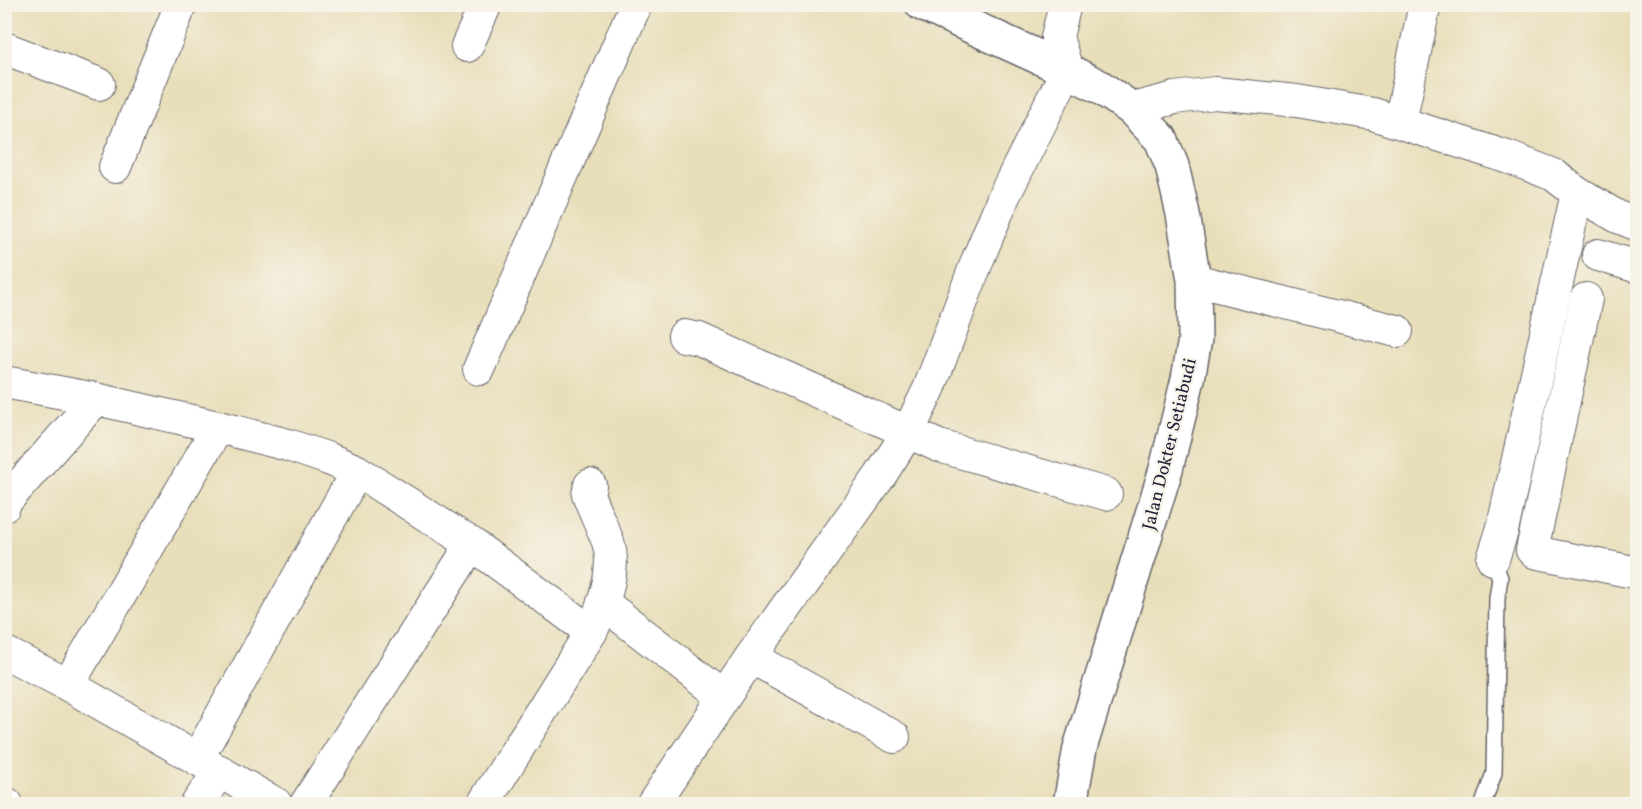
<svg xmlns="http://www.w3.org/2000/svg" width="1642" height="809" viewBox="0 0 1642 809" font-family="Vollkorn,serif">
  <rect width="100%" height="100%" fill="#f7f3e8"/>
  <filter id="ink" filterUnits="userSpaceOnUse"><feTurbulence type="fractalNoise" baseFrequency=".0167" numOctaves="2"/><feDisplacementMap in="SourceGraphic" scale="12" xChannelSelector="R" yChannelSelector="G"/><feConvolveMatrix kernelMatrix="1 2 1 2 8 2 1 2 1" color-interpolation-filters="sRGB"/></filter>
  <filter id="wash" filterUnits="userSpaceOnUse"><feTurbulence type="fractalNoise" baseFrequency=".008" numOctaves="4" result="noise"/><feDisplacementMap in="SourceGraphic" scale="24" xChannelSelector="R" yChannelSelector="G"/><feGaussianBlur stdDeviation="1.35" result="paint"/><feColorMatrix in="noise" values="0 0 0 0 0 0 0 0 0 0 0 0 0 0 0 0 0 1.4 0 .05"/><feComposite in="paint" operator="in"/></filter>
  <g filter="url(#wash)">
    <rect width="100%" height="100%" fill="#e8deba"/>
  </g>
  <g filter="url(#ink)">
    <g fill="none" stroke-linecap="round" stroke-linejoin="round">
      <defs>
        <path id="lane" d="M1483,804l11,-31 3,-175 3,-20 -7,-19"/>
        <g id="street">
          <path d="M467,46l19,-42"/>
          <path d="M4,48l95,36"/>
          <path d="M1132,109l43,-11 40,-5 82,8 76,13 137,44 44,17 23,18 41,24 20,8"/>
          <path d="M1400,122l25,-118"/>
          <path d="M115,167l66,-163"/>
          <path d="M1598,255l40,12"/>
          <path d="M1194,280l203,51"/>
          <path d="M1586,299l-54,251 2,2 104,21"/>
          <path d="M684,336l15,3 240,107 167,48"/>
          <path d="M479,369l157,-365"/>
          <path d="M4,382l92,17 122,28 70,18 41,14 28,12 115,73 119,88"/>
          <path d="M4,506l1,-4 91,-103"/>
          <path d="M1493,559l9,-28 75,-338"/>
          <path d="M603,603l121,94"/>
          <path d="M4,652l64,33 208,119"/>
          <path d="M751,657l143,80"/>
          <path d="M68,685l150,-258"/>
          <path d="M197,759l160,-288"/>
          <path d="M4,803l3,1"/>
          <path d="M197,804l23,-33"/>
          <path d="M306,804l166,-260"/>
          <path d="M483,804l108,-172c12,-24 26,-64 17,-90 -6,-16 -14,-32 -20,-48l2,-9"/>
          <path d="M653,804l98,-147 129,-181 28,-44 21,-43 49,-130 26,-63 63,-126 -10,-33 8,-33"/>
        </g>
        <path id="secondary" d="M922,4l145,66 33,17 32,22 29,30 11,27 11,48 11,66 1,59 -7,40 -22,90 -86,279 -10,56"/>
      </defs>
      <use href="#lane" stroke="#676467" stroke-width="18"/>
      <use href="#street" stroke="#676467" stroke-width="34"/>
      <use href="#secondary" stroke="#676467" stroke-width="36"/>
      <use href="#lane" stroke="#fff" stroke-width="15"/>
      <use href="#street" stroke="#fff" stroke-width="32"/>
      <use href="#secondary" stroke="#fff" stroke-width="33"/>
    </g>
  </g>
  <g text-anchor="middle" stroke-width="4.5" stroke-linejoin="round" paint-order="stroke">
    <g font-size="18" fill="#22223b" stroke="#f7f3e8">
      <text transform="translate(1169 444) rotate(-76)" y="6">Jalan Dokter Setiabudi</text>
    </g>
  </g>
  <rect width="1642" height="809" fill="none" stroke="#f7f3e8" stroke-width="24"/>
</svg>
